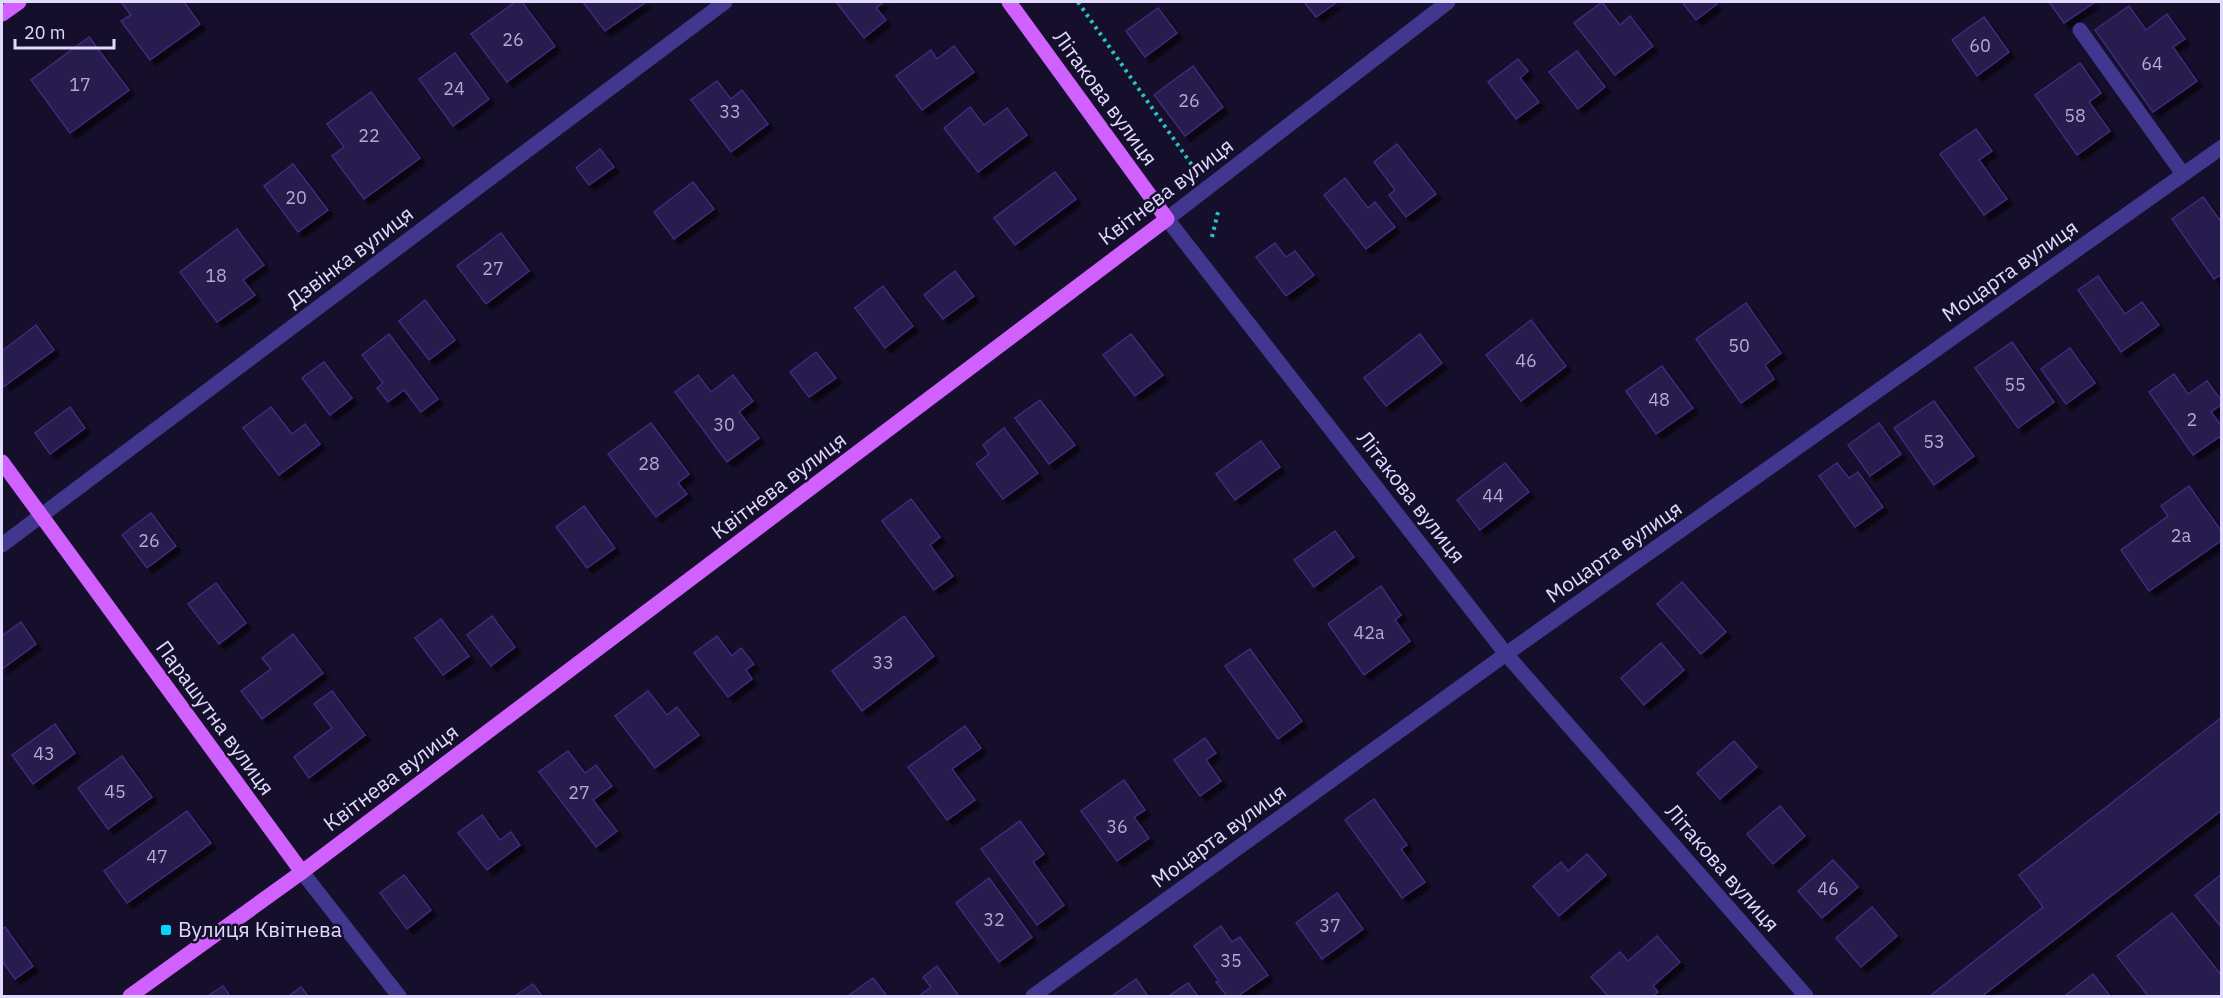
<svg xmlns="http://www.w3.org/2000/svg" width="2223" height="998" viewBox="0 0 2223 998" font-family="'IBM Plex Sans',sans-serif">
  <defs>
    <filter id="shadow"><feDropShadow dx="5.5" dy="5.5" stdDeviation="1.5" flood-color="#0009"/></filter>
  </defs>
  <rect width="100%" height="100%" fill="#160f2c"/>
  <g fill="#281a4e" stroke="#402a7c" stroke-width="1.5" filter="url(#shadow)">
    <path d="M121,2h63l16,22 -50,36 -29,-39 10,-6z"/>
    <path d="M515,2h7l33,44 -48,36 -36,-48z"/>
    <path d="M583,2h63l-41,29z"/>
    <path d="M836,2h48l-8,6 10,12 -22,18z"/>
    <path d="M1304,2h33l-21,15z"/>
    <path d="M1602,2l18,23 10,-9 23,30 -38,29 -41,-52z"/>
    <path d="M1682,2h33l2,2 -21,16z"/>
    <path d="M2049,2h46l-31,21z"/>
    <path d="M2129,6l17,24 21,-16 18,25 -12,8 24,34 -44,31 -58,-82z"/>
    <path d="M1158,8l19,25 -32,24 -19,-26z"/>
    <path d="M1984,17l25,35 -32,24 -25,-36z"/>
    <path d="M89,37l40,53 -59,43 -39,-53z"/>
    <path d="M954,46l20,26 -52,38 -26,-34 35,-26 6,9z"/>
    <path d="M1577,51l28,36 -27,22 -29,-37z"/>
    <path d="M455,53l34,46 -36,27 -34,-47z"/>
    <path d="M1518,59l10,12 -8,7 19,24 -23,17 -28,-37z"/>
    <path d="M2080,63l21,30 -12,9 21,29 -33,24 -42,-60z"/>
    <path d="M1193,66l30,41 -38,29 -31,-41z"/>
    <path d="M717,81l14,18 11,-9 26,34 -37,28 -40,-52z"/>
    <path d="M371,92l49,66 -56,41 -32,-43 12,-9 -17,-23z"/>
    <path d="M970,107l14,18 23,-17 20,27 -49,37 -34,-44z"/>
    <path d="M1976,129l16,22 -13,9 28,39 -23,16 -44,-61z"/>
    <path d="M1397,144l39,50 -30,23 -17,-22 6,-5 -21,-28z"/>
    <path d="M600,149l14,18 -25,18 -13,-17z"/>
    <path d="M293,164l35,46 -30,22 -34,-46z"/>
    <path d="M1055,172l21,27 -61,46 -21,-27z"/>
    <path d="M1345,178l23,30 7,-6 20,25 -29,22 -42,-54z"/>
    <path d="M693,182l21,27 -40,30 -20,-27z"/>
    <path d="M2203,197l19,26v51l-8,5 -42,-60z"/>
    <path d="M237,229l27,36 -21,15 12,15 -38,27 -37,-50z"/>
    <path d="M501,233l28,38 -43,33 -29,-38z"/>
    <path d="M1275,243l11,14 9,-6 19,24 -28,21 -30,-39z"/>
    <path d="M955,271l19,25 -31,23 -19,-24z"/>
    <path d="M2098,276l27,38 17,-12 17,23 -38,27 -43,-62z"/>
    <path d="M883,286l30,40 -28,22 -30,-40z"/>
    <path d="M425,300l30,40 -26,20 -30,-39z"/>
    <path d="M1746,303l35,50 -16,12 9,14 -33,24 -45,-64z"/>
    <path d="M1531,320l35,46 -45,35 -35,-46z"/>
    <path d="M36,325l18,25 -51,37 -1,-36z"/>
    <path d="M389,334l49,65 -17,13 -17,-22 -16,12 -11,-14 6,-5 -21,-28z"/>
    <path d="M1131,334l32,41 -28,21 -32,-41z"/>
    <path d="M1420,334l22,29 -56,43 -22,-28z"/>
    <path d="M2012,342l42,60 -36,26 -43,-60z"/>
    <path d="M2070,348l25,35 -29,21 -25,-35z"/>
    <path d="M816,352l20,26 -27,19 -19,-25z"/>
    <path d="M324,362l28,36 -22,17 -28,-37z"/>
    <path d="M1662,366l31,42 -37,26 -30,-43z"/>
    <path d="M2174,374l14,20 19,-13 15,20v3l-11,8 11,15v8l-29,20 -44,-63z"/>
    <path d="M698,375l13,17 22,-17 20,26 -14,11 20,26 -32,24 -52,-70z"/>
    <path d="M1040,400l35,45 -26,19 -34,-46z"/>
    <path d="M1934,401l40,55 -40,29 -40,-57z"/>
    <path d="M70,407l15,21 -35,26 -15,-21z"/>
    <path d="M271,407l21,27 13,-10 15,20 -41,31 -36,-47z"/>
    <path d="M651,423l38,51 -11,9 9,11 -31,23 -48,-63z"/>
    <path d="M1879,423l22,31 -31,22 -22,-31z"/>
    <path d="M1004,428l34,45 -35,26 -27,-35 13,-10 -6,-9z"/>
    <path d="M1261,441l19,26 -45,33 -19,-26z"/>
    <path d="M1505,463l24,29 -49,38 -23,-30z"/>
    <path d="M1837,463l12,15 9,-6 25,35 -28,20 -36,-51z"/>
    <path d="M2189,486l33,46v8l-73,51 -28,-41 47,-34 -7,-10z"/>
    <path d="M911,499l29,38 -10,8 23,31 -19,14 -52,-69z"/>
    <path d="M584,506l31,42 -28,20 -31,-41z"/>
    <path d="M151,513l25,33 -29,22 -25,-33z"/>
    <path d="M1335,531l19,26 -40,30 -20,-27z"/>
    <path d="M1682,582l44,50 -25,22 -44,-50z"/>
    <path d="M216,583l30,40 -27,21 -31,-40z"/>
    <path d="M1381,586l20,29 -6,5 15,21 -46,34 -36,-51z"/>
    <path d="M492,616l23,31 -24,19 -24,-31z"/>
    <path d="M904,616l30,40 -72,55 -30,-40z"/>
    <path d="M441,619l28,37 -26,19 -28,-37z"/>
    <path d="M21,622l15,22 -34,25v-33z"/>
    <path d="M293,634l30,39 -61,46 -21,-28 30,-22 -9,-11z"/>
    <path d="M717,636l15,20 9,-8 13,16 -8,6 6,9 -24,18 -34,-44z"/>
    <path d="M1661,643l23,27 -40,35 -23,-27z"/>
    <path d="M1250,649l52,72 -24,18 -53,-73z"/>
    <path d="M332,691l33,44 -56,43 -15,-21 38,-29 -18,-24z"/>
    <path d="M648,691l19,24 10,-8 22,28 -44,33 -40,-52z"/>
    <path d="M2222,717v93l-240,186h-52l113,-89 -24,-32z"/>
    <path d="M55,724l20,29 -42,31 -21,-29z"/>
    <path d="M965,726l16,22 -29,21 23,31 -28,20 -39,-53z"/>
    <path d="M1205,738l11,15 -10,7 15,21 -21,15 -26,-36z"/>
    <path d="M1734,741l23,26 -37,32 -23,-26z"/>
    <path d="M568,751l17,22 11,-8 16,21 -19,14 24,31 -21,16 -57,-75z"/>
    <path d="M122,756l30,41 -44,32 -30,-41z"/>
    <path d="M1124,780l21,30 -11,7 15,21 -32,23 -36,-50z"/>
    <path d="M1374,799l33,46 -6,4 24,33 -23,16 -57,-78z"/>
    <path d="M1780,806l25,30 -32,28 -26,-30z"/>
    <path d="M187,811l24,32 -84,60 -23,-32z"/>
    <path d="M482,815l18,25 11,-8 9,13 -33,25 -29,-37z"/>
    <path d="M1020,821l24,33 -11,8 31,43 -27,20 -56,-76z"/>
    <path d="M1587,854l19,21 -47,41 -26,-30 28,-24 7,9z"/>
    <path d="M1833,860l25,27 -36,31 -24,-27z"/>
    <path d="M2222,874v54l-27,-33z"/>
    <path d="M404,875l27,35 -24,19 -27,-36z"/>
    <path d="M989,878l43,59 -33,25 -43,-59z"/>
    <path d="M1337,893l26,36 -41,30 -26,-36z"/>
    <path d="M1872,907l25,29 -36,31 -25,-29z"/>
    <path d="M2172,913l50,63v20h-74l-31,-40z"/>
    <path d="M1221,926l11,16 8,-5 28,38 -30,21h-11l-11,-14 3,-1 -25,-35z"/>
    <path d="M5,927l28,39 -18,13 -13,-18v-32z"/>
    <path d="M1657,936l23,26 -27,24 5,6 -5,4h-45l-17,-19 29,-25 8,9z"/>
    <path d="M937,966l22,30h-40l12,-9 -8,-10z"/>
    <path d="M2093,974l17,22h-45z"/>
    <path d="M873,978l14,18h-39z"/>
    <path d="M1136,979l12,17h-36z"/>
    <path d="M1188,983l10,13h-29z"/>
    <path d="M533,984l9,12h-27z"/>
    <path d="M223,986l7,10h-22z"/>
    <path d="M301,987l7,9h-19z"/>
  </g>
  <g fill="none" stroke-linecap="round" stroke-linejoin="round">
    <g stroke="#27c3c6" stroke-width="4" stroke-dasharray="3 4.5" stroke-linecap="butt">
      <path d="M1078,2l116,166"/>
      <path d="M1212,237l6,-25"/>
    </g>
    <g stroke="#41378e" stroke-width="15">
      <path d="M1448,2l-281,217 339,435 300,342"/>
      <path d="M2080,30l103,144"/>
      <path d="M2,545l723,-543"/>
      <path d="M302,872l97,124"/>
      <path d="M1033,996l473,-342 716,-507"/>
    </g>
    <g stroke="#d061ff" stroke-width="15">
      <path d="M2,14l17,-12"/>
      <path d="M2,462l300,410"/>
      <path d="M130,996l172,-124 865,-653 -158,-217"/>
    </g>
  </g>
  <rect fill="#06d4ff" stroke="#160f2c" stroke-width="2" x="160" y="924" width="12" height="12" rx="3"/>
  <g text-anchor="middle" stroke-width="5" stroke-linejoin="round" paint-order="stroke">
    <g font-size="18" fill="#b3aad3">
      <text x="513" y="46">26</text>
      <text x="1980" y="52">60</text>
      <text x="2152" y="70">64</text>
      <text x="80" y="91">17</text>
      <text x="454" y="95">24</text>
      <text x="1189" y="107">26</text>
      <text x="730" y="118">33</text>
      <text x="2075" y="122">58</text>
      <text x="369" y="142">22</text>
      <text x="296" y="204">20</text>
      <text x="493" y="275">27</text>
      <text x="216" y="282">18</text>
      <text x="1739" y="352">50</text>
      <text x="1526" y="367">46</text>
      <text x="2015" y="391">55</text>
      <text x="1659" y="406">48</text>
      <text x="2192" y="426">2</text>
      <text x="724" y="431">30</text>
      <text x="1934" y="448">53</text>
      <text x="649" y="470">28</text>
      <text x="1493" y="502">44</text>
      <text x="2181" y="542">2а</text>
      <text x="149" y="547">26</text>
      <text x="1369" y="639">42а</text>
      <text x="883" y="669">33</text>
      <text x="44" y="760">43</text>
      <text x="115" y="798">45</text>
      <text x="579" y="799">27</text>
      <text x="1117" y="833">36</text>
      <text x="157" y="863">47</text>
      <text x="1828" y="895">46</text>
      <text x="994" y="926">32</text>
      <text x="1330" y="932">37</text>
      <text x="1231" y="967">35</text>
    </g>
    <g font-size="21" fill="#e1daff" stroke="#160f2c">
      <text transform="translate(1105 98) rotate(54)" y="7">Літакова вулиця</text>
      <text transform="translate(1166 192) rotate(-37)" y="7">Квітнева вулиця</text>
      <text transform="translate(350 257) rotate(-37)" y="7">Дзвінка вулиця</text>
      <text transform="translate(2010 271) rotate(-35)" y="7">Моцарта вулиця</text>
      <text transform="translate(779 486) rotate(-37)" y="7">Квітнева вулиця</text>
      <text transform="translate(1411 497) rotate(52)" y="7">Літакова вулиця</text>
      <text transform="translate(1614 552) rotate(-35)" y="7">Моцарта вулиця</text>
      <text transform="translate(215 718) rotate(54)" y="7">Парашутна вулиця</text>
      <text transform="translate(391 778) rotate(-37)" y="7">Квітнева вулиця</text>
      <text transform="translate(1219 836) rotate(-36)" y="7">Моцарта вулиця</text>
      <text transform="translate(1722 868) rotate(49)" y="7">Літакова вулиця</text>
    </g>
    <g font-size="21" fill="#e1daff" stroke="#160f2c" text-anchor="start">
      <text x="178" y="937">Вулиця Квітнева</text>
    </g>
  </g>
  <rect width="2223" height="998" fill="none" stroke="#e1daff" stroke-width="6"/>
  <path d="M15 39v9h99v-9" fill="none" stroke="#e1daff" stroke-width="3"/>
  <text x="24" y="39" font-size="18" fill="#e1daff" stroke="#160f2c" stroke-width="4.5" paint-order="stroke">20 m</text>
</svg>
